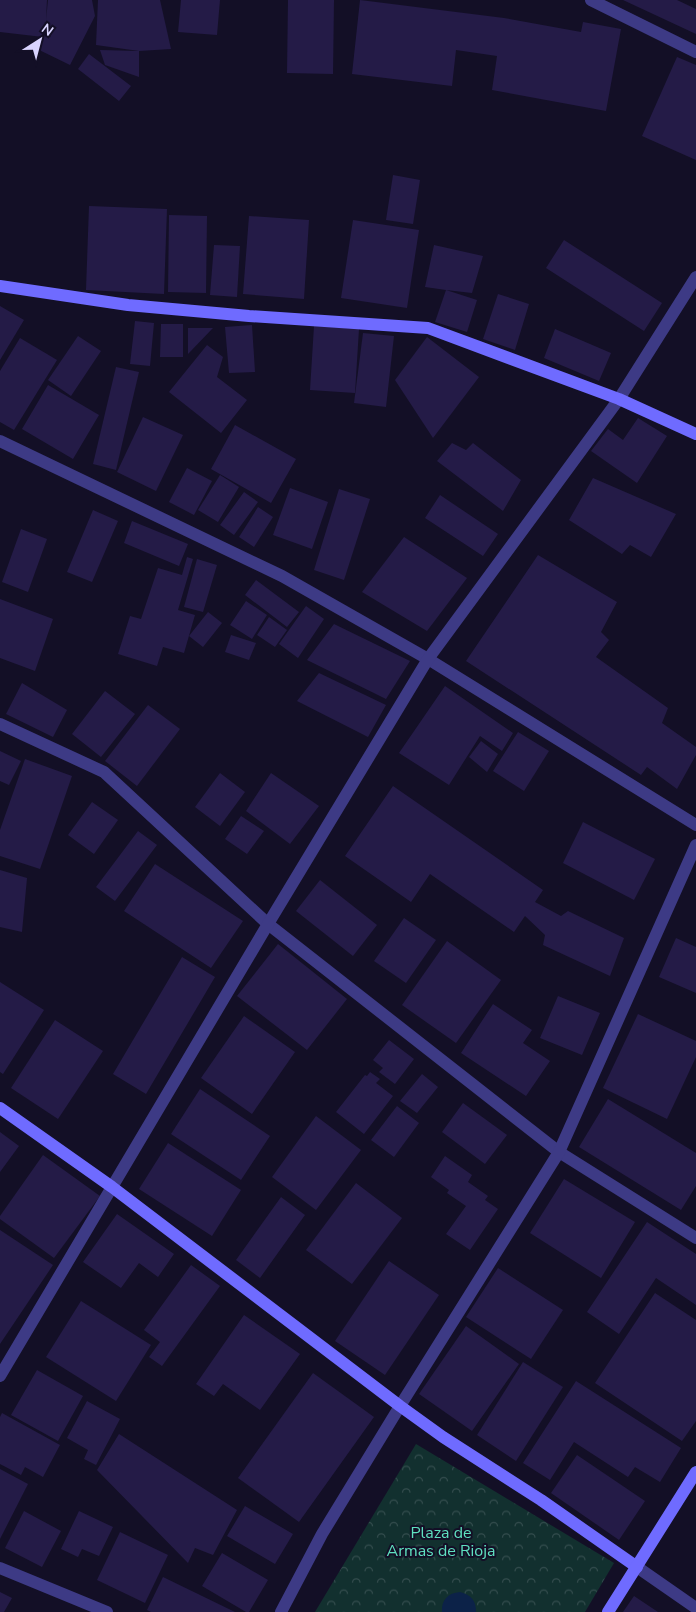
<svg xmlns="http://www.w3.org/2000/svg" width="696" height="1612" viewBox="0 0 696 1612" font-family="'Nunito Sans',sans-serif">
  <defs>
    <pattern id="park-crowns" width="20" height="18" patternUnits="userSpaceOnUse" patternTransform="scale(1.25)"><rect width="20" height="18" fill="#12302f"/><path d="M2 6a3 3 0 1 1 6 0M12 15a3 3 0 1 1 6 0" fill="none" stroke="#344d4e"/></pattern>
  </defs>
  <rect width="100%" height="100%" fill="#130f26"/>
  <path fill="url(#park-crowns)" d="M416,1444l198,119 -29,49h-270z"/>
  <path fill="#0c2248" d="M460,1592c11,3 16,8 16,20h-34c-1,-12 6,-19 18,-20z"/>
  <g fill="#241b47">
    <path d="M0,0h47l-1,20 2,-20h44l3,16 -25,49 -39,-19 12,-9 -43,-5z"/>
    <path d="M98,0h62l11,49 -32,2 -43,-6z"/>
    <path d="M181,0h39l-3,35 -39,-3z"/>
    <path d="M288,0h46l-1,74 -46,-1z"/>
    <path d="M360,0l144,18 77,14 2,-10 38,7 -15,82 -114,-21 5,-34 -41,-6 -4,36 -100,-12z"/>
    <path d="M623,0h54l19,9v25z"/>
    <path d="M100,50l39,1v26l-34,-12z"/>
    <path d="M89,54l42,32 -12,15 -41,-32z"/>
    <path d="M677,57l19,8v95l-54,-24z"/>
    <path d="M393,175l27,5 -7,44 -27,-4z"/>
    <path d="M89,206l78,3 -3,85 -78,-4z"/>
    <path d="M169,215l38,1 -1,77 -38,-1z"/>
    <path d="M249,216l60,4 -5,79 -61,-5z"/>
    <path d="M353,220l66,10 -12,78 -66,-10z"/>
    <path d="M564,240l98,63 -18,28 -98,-63z"/>
    <path d="M214,245l26,1 -3,51 -27,-2z"/>
    <path d="M434,245l49,11 -11,37 -26,-3 31,10 -10,32 -32,-10 11,-32 -21,-3z"/>
    <path d="M498,294l31,10 -14,46 -32,-11z"/>
    <path d="M0,306l24,14 -24,40z"/>
    <path d="M135,321l19,2 -4,43 -20,-2z"/>
    <path d="M161,324h22v33h-23z"/>
    <path d="M252,325l3,47 -26,1 -4,-46z"/>
    <path d="M314,326l45,3 -4,64 -45,-3z"/>
    <path d="M188,328h25l-25,26z"/>
    <path d="M555,329l56,24 -12,28 -55,-23z"/>
    <path d="M363,333l31,3 -8,71 -32,-4z"/>
    <path d="M78,336l23,15 -30,45 -23,-16z"/>
    <path d="M427,337l52,40 -46,61 -38,-58z"/>
    <path d="M20,338l37,22 -43,70 -14,-8v-51z"/>
    <path d="M207,345l16,12 -6,20 30,23 -26,33 -52,-41z"/>
    <path d="M116,367l23,5 -23,98 -23,-6z"/>
    <path d="M48,385l51,30 -26,44 -51,-30z"/>
    <path d="M143,417l40,18 -27,56 -39,-19z"/>
    <path d="M638,418l29,18 -30,47 -46,-32 17,-22 15,11z"/>
    <path d="M235,425l61,34 -25,44 -60,-34z"/>
    <path d="M452,443l14,7 7,-7 48,37 -18,31 -66,-50z"/>
    <path d="M187,468l25,13 -18,34 -25,-13z"/>
    <path d="M220,475l19,12 -21,35 -20,-12z"/>
    <path d="M593,478l83,36 -25,43 -21,-12 -8,9 -53,-34z"/>
    <path d="M290,488l38,14 -16,47 -39,-14z"/>
    <path d="M339,489l31,10 -26,81 -30,-10z"/>
    <path d="M244,492l14,10 -24,33 -14,-10z"/>
    <path d="M440,495l58,39 -15,22 -58,-38z"/>
    <path d="M258,507l15,10 -19,30 -15,-10z"/>
    <path d="M93,510l25,11 -26,61 -25,-10z"/>
    <path d="M132,521l56,23 -9,22 -55,-23z"/>
    <path d="M21,529l26,10 -19,53 -26,-10z"/>
    <path d="M404,537l63,41 -40,53 -65,-39z"/>
    <path d="M538,555l79,47 -16,30 8,8 -13,17 72,51 -6,15 34,24v8l-19,34 -30,-22 -6,8 -175,-114z"/>
    <path d="M187,557l6,2 -15,51 17,5 -11,38 -21,-6 -6,19 -39,-12 12,-38 11,3 17,-51 24,7z"/>
    <path d="M197,559l20,6 -14,47 -19,-5z"/>
    <path d="M256,580l43,32 -12,15 -42,-32z"/>
    <path d="M0,599l53,20 -18,52 -35,-13z"/>
    <path d="M246,601l21,14 -15,24 -22,-14z"/>
    <path d="M306,606l18,13 -26,39 -19,-14z"/>
    <path d="M208,612l14,11 -19,24 -14,-11z"/>
    <path d="M269,617l18,13 -12,17 -18,-12z"/>
    <path d="M334,624l76,37 -24,38 -79,-39z"/>
    <path d="M231,635l25,8 -7,17 -24,-8z"/>
    <path d="M319,673l67,32 -18,32 -71,-36z"/>
    <path d="M22,683l45,27 -14,27 -47,-23z"/>
    <path d="M445,686l68,47 -11,18 -22,-15 -31,49 -50,-32z"/>
    <path d="M105,691l30,23 -34,43 -29,-23z"/>
    <path d="M148,705l32,24 -43,57 -32,-25z"/>
    <path d="M518,732l31,19 -25,40 -31,-20z"/>
    <path d="M481,741l17,13 -11,18 -18,-15z"/>
    <path d="M0,751l21,10 -12,24 -9,-4z"/>
    <path d="M25,759l47,17 -32,93 -40,-13v-26z"/>
    <path d="M220,773l25,19 -25,34 -25,-19z"/>
    <path d="M271,773l48,33 -29,38 -44,-33z"/>
    <path d="M393,786l150,104 -8,12 26,14 7,-5 56,27 -14,38 -67,-31 2,-10 -20,-19 -11,16 -84,-58 -19,28 -66,-46z"/>
    <path d="M92,802l26,18 -24,34 -26,-19z"/>
    <path d="M241,816l23,15 -17,23 -22,-15z"/>
    <path d="M583,822l72,37 -21,41 -71,-37z"/>
    <path d="M138,831l19,14 -42,56 -19,-14z"/>
    <path d="M155,864l88,57 -32,47 -87,-57z"/>
    <path d="M0,870l27,8 -5,54 -22,-5z"/>
    <path d="M320,880l57,45 -24,31 -57,-45z"/>
    <path d="M404,918l32,22 -30,43 -32,-22z"/>
    <path d="M676,938l20,9v46l-37,-16z"/>
    <path d="M447,941l54,39 -45,63 -54,-38z"/>
    <path d="M278,944l69,55 -40,51 -70,-54z"/>
    <path d="M182,957l33,20 -69,117 -33,-20z"/>
    <path d="M0,982l44,28 -41,64 -3,-2z"/>
    <path d="M558,996l42,17 -18,42 -42,-17z"/>
    <path d="M493,1004l39,26 -9,13 27,18 -24,35 -65,-43z"/>
    <path d="M638,1014l58,27v16l-29,62 -64,-31z"/>
    <path d="M244,1016l51,36 -43,62 -51,-36z"/>
    <path d="M55,1020l48,31 -45,68 -47,-31z"/>
    <path d="M389,1040l25,19 -19,25 -16,-12 4,-4 -10,-8z"/>
    <path d="M370,1072l10,7 -4,4 17,13 -29,38 -28,-22 29,-37 2,1z"/>
    <path d="M422,1074l16,13 -21,26 -17,-12z"/>
    <path d="M200,1089l70,47 -29,44 -70,-46z"/>
    <path d="M608,1099l88,54v33l-15,24 -102,-63z"/>
    <path d="M463,1103l44,32 -22,29 -43,-32z"/>
    <path d="M397,1106l22,17 -25,34 -23,-17z"/>
    <path d="M316,1116l45,34 -45,60 -44,-33z"/>
    <path d="M0,1132l19,14 -19,26z"/>
    <path d="M168,1143l73,47 -29,46 -73,-47z"/>
    <path d="M43,1155l57,41 -46,62 -54,-39v-3z"/>
    <path d="M445,1156l27,19 -4,7 20,14 -3,4 13,9 -28,41 -24,-16 20,-28 -19,-13 2,-3 -18,-13z"/>
    <path d="M564,1179l71,43 -34,56 -71,-45z"/>
    <path d="M356,1183l46,35 -50,66 -46,-34z"/>
    <path d="M281,1197l24,18 -45,63 -24,-18z"/>
    <path d="M117,1214l57,40 -16,23 -19,-14 -18,25 -38,-26z"/>
    <path d="M647,1222l49,32v51l-40,-27 -37,56 -32,-22z"/>
    <path d="M0,1230l53,35 -53,79z"/>
    <path d="M389,1261l50,34 -54,80 -50,-34z"/>
    <path d="M191,1265l29,21 -58,80 -13,-9 11,-15 -16,-12z"/>
    <path d="M498,1268l65,42 -32,49 -65,-42z"/>
    <path d="M655,1293l41,27v101l-14,20 -87,-58z"/>
    <path d="M81,1301l70,44 -35,56 -70,-44z"/>
    <path d="M244,1315l56,39 -40,56 -37,-26 -9,12 -18,-12z"/>
    <path d="M466,1326l53,38 -47,67 -53,-37z"/>
    <path d="M523,1362l40,25 -47,74 -39,-26z"/>
    <path d="M37,1370l46,26 -25,45 -47,-26z"/>
    <path d="M313,1373l61,44 -75,105 -61,-44z"/>
    <path d="M576,1381l105,67 -21,34 -25,-15 -7,10 -54,-35 -24,38 -27,-17z"/>
    <path d="M87,1401l33,18 -24,46 -12,-6 4,-9 -21,-12z"/>
    <path d="M2,1413l58,32 -17,32 -18,-10 -4,8 -21,-11v-47z"/>
    <path d="M119,1434l118,76 -24,45 -18,-7 -7,15 -91,-93z"/>
    <path d="M577,1455l68,46 -26,39 -68,-47z"/>
    <path d="M0,1469l28,15 -28,55z"/>
    <path d="M245,1506l48,28 -18,30 -48,-28z"/>
    <path d="M24,1511l37,20 -19,36 -37,-19z"/>
    <path d="M79,1511l34,16 -14,29 -17,-7 -4,8 -17,-8z"/>
    <path d="M120,1532l48,23 -23,48 -48,-23z"/>
    <path d="M222,1553l46,27 -19,32h-3l-44,-26z"/>
    <path d="M163,1577l72,35h-84l-4,-2z"/>
    <path d="M0,1592l12,6 -8,14h-4z"/>
    <path d="M634,1596l24,16h-35z"/>
  </g>
  <g fill="none" stroke-linecap="round" stroke-linejoin="round">
    <g stroke="#3d3a85" stroke-width="12">
      <path d="M591,0l105,52"/>
      <path d="M0,441l282,135 146,83 268,166"/>
      <path d="M0,724l104,48 164,152 291,228 137,86"/>
      <path d="M0,1376l268,-452 160,-265 191,-260 77,-122"/>
      <path d="M637,1567l59,41"/>
      <path d="M0,1568l107,44"/>
      <path d="M281,1612l41,-78 78,-128 159,-254 137,-307"/>
    </g>
    <g stroke="#6f6bff" stroke-width="12">
      <path d="M0,286l128,19 121,11 179,12 191,71 77,35"/>
      <path d="M0,1108l112,79 288,219 43,31 98,63 96,67"/>
      <path d="M608,1612l88,-140"/>
    </g>
  </g>
  <g text-anchor="middle" stroke-width="4" stroke-linejoin="round" paint-order="stroke">
    <g font-size="16" fill="#5fe0c0" stroke="#130f26">
      <text x="441" y="1538">Plaza de<tspan x="441" dy="18">Armas de Rioja</tspan></text>
    </g>
  </g>
  <g transform="translate(40 40) rotate(36)" stroke="#130f26" stroke-width="4" paint-order="stroke">
  <path d="M0-4L9 19L0 12L-9 19Z" fill="#d9d4ff"/>
  <text y="-8" font-size="14" font-weight="bold" text-anchor="middle" fill="#d9d4ff">N</text>
  </g>
</svg>
